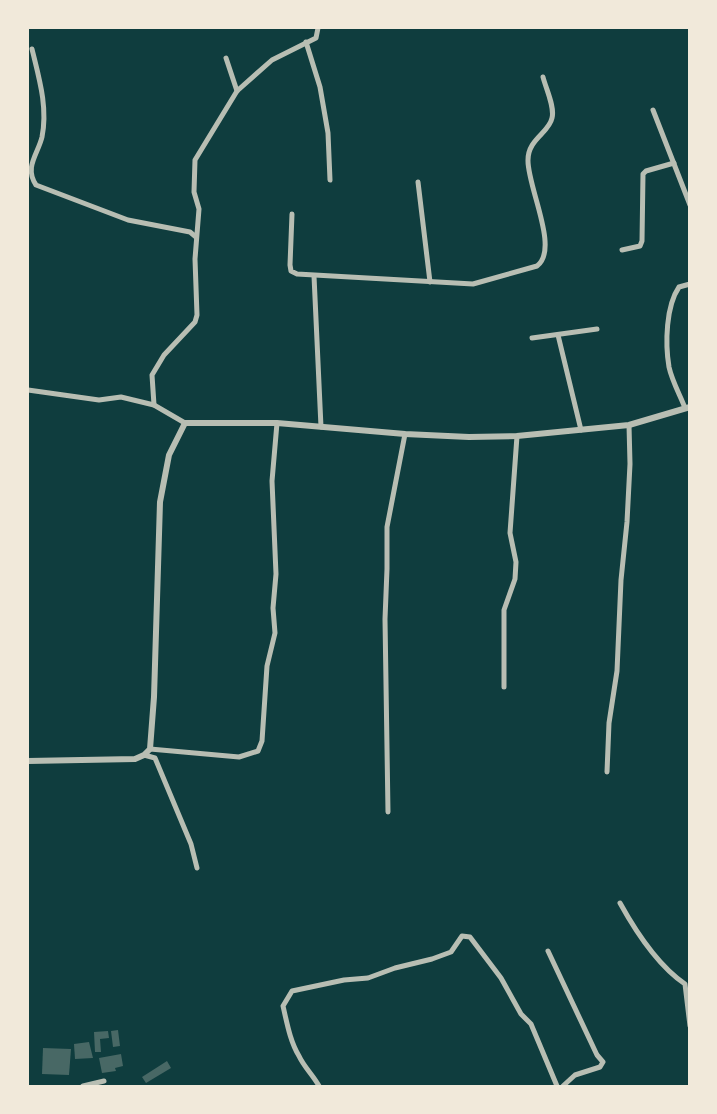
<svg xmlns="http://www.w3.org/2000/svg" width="717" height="1114" viewBox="0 0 717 1114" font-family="Overpass,sans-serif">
  <rect width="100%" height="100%" fill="#0f3d3e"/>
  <g fill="#486865">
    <path d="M118,1030l2,16 -7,1 -2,-16z"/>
    <path d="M108,1031l1,7 -9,1 1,13h-6l-1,-20z"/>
    <path d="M89,1042l4,16 -18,1 -1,-15z"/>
    <path d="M43,1048l28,1 -2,26 -27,-1z"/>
    <path d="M121,1054l2,12 -8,2 1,3 -14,2 -3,-15z"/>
    <path d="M167,1061l4,7 -25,15 -4,-6z"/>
  </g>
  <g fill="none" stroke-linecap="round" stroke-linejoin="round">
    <g stroke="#b8beb3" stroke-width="5">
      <path d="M306,42l14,45 8,46 2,47"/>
      <path d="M32,49c7,29 16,58 10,88 -4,17 -18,30 -6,48l92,35 62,12 6,5"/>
      <path d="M226,58l11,33"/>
      <path d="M653,110l37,95"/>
      <path d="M418,182l12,100"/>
      <path d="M292,214l-2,51 1,6 6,3 176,10 64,-18c23,-17 -10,-80 -9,-106 0,-21 21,-27 24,-42 3,-11 -6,-29 -9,-41"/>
      <path d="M622,250l18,-4 2,-5 1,-67 3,-3 28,-8"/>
      <path d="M314,276l7,151"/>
      <path d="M558,335l23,95"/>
      <path d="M532,338l65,-9"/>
      <path d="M28,390l71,10 22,-3 33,8 31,18"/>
      <path d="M154,405l-2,-30 12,-20 31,-33 2,-7 -2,-56 4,-50 -5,-17 1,-32 42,-69 35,-31 44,-22 2,-10"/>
      <path d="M685,408c-5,-13 -13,-27 -16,-41 -4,-24 -3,-61 10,-80l11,-3"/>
      <path d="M504,687v-77l11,-31 1,-17 -6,-29 7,-97"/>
      <path d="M150,749l89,8 19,-6 4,-10 5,-75 8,-33 -2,-25 3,-34 -4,-93 5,-58"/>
      <path d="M144,755l11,3 36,86 6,24"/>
      <path d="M607,772l2,-49 8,-52 4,-91 6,-58 3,-58 -1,-39"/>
      <path d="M388,812l-3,-193 2,-50v-42l18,-93"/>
      <path d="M620,903c16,29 37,62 65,81l5,42"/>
      <path d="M548,951l49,104 6,7 -3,5 -25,8 -12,11"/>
      <path d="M83,1086l21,-5"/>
      <path d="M319,1086c-6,-11 -15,-19 -20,-30 -9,-15 -12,-33 -16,-50l9,-15 52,-11 24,-2 27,-10 37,-9 19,-7 11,-16 8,1 31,41 20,36 10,10 26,62"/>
    </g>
    <path stroke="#b8beb3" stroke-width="6" d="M28,761l107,-2 9,-4 6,-6 4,-52 6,-195 9,-47 16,-32h92l128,11 64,3 48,-1 112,-11 61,-18"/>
  </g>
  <rect width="717" height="1114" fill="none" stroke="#f1e9da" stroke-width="58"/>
</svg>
